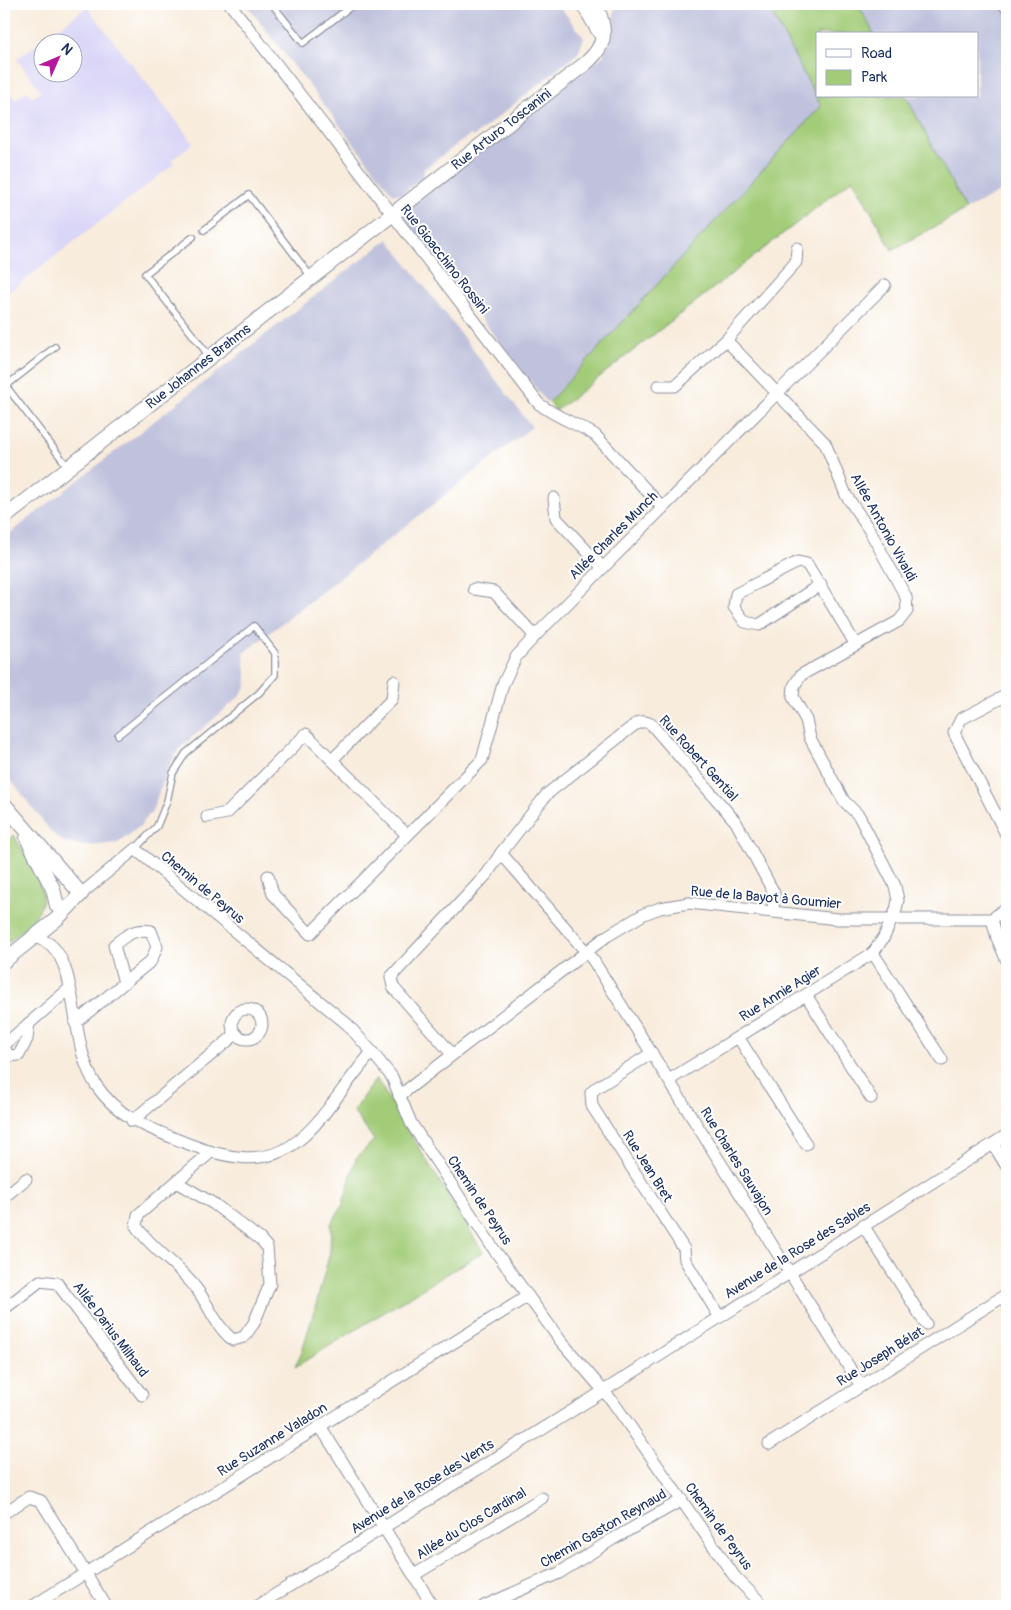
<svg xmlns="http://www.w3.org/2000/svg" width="1011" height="1610" viewBox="0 0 1011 1610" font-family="Pangolin,sans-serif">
  <rect width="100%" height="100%" fill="#fff"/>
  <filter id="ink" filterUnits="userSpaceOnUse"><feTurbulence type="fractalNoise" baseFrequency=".02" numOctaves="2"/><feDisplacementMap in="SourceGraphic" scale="10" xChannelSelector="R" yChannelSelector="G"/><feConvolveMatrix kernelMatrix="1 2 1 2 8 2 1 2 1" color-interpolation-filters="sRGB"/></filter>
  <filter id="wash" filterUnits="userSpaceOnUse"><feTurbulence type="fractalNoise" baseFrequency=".0096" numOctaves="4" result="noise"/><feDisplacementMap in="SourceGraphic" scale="20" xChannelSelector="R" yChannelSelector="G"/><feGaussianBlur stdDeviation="1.12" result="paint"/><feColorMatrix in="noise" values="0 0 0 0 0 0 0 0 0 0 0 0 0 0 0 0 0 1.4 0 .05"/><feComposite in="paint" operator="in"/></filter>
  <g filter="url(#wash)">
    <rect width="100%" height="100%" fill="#f8ecdc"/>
    <path fill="#dad6f7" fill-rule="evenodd" d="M87,7l106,136 -22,17 3,4 -170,132v-196l7,-6 5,6 11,-9 5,7 9,-7 -24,-32zM42,42h30v30h-30z"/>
    <g fill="#c0c2dd" fill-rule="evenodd">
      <path d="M246,4h312l26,34 -6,15 -105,84 -3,-2 -46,34 -1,8 -22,17h-8z"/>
      <path d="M615,4h392v184l-107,57 -78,-136 -275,294 -140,-180 -2,-6 5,-10 193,-151 9,-18zM817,34h160v62h-160z"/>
      <path d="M388,239l144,188 -288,226 3,32 -8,12 -59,51 -11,17 -17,46 -13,16 -21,16 -30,3 -23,-3 -13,-10 -48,-62v-233z"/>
    </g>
    <g fill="#a3cc78" stroke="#5f7e6b">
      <path d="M767,4h91l16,30h-57v62h89l60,114 -74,40 -39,-71 -297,232 -7,-9 272,-296z"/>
      <path d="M14,835c8,15 32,51 28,67 -4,18 -26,33 -38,44v-104z"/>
      <path d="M376,1078l107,174 -188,115 7,-16 15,-50 13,-49 1,-28 12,-20 13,-46 18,-18 -21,-29z"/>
    </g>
  </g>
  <g filter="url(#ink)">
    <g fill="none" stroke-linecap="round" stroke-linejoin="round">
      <defs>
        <g id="service">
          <path d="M272,4l31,39 51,-39"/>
          <path d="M1001,4l6,9"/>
          <path d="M204,230l45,-35 63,83"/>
          <path d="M193,237l-48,37 65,83"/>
          <path d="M55,347l-49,39 62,81"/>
          <path d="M118,735l136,-109 21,27v22l-16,18 -73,60 -13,20 -6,28 -10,25 -22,23"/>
        </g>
        <g id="minor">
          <path d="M230,4l308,399c17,14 38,20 57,32l67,72"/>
          <path d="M658,386h17l51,-46"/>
          <path d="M554,498l2,20 46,49"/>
          <path d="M821,584l-62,41 -14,-3 -11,-15 2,-13 62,-32 9,2 49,81"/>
          <path d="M474,589l20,3 41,44"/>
          <path d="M1007,695l-46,24 -7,14 53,103"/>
          <path d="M333,759l59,-60 2,-18"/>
          <path d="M207,817l20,-4 79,-79 101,101"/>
          <path d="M501,853l46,-59 86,-68c6,-4 10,-6 18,-2l85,98 38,71 -1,18"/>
          <path d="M268,876l5,18 37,40 172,-174 21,-76 13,-27 19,-21 350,-351"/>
          <path d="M81,894l54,-45 212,175 25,28 20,25 19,46 82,125 67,92 53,62 122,175 29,29"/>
          <path d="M992,919l5,19 10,23"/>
          <path d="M32,936c8,3 15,5 20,10 27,26 18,101 44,139 22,33 55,44 90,58 111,44 124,-18 186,-91"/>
          <path d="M873,953l69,107"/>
          <path d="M806,995l65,103"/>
          <circle cx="247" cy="1024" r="15"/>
          <path d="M75,1023l76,-62 6,-14 -6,-16c-16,-3 -25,4 -37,14l10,38"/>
          <path d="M738,1037l68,107"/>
          <path d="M4,1045l65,-56"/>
          <path d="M4,1046l4,10 11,-1 8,-16 2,-16"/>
          <path d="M652,1053l-56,35 -5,5 1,13 92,143 1,11 34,56"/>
          <path d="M452,1054l-59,-67 -2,-10 96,-103 14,-21 92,107 268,426"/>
          <path d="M669,1080l204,-127 11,-16 12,-27 2,-10 -3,-14 -36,-70 -15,-15 -34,-63 -4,-18 -13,-23 1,-11 7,-11 98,-54 8,-10 -1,-14 -36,-66 -24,-36 -21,-52 -99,-103 70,-78 1,-14"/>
          <path d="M399,1096l208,-160 37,-22 16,-6 29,-5 149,16h154l15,-12"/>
          <path d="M132,1121l104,-87"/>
          <path d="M993,1144l14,23"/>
          <path d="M176,1182l38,22 46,35 7,8 3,37 -16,39 -10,14 -11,3c-18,-14 -24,-36 -38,-53 -18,-23 -43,-38 -59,-61l2,-11z"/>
          <path d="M176,1182l35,-30"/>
          <path d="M4,1197l22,-18"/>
          <path d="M863,1225l63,99"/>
          <path d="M4,1309l36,-28 17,2 85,112"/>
          <path d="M320,1426l113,180"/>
          <path d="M769,1444l238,-150"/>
          <path d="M4,1513l25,-16 12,4 65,105"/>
          <path d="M414,1575l128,-77"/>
          <path d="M33,1606l495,-310"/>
          <path d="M257,1606l334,-207 416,-264"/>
          <path d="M484,1606l75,-33 54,-34 69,-39"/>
        </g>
        <g id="tertiary">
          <path d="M583,4l17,29"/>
          <path d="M4,518l582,-455c23,-20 19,-33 10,-59"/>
          <path d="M4,804l77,90"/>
          <path d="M27,838l26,51 4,17"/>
          <path d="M4,961l54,-43 23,-24"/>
        </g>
      </defs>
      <use href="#service" stroke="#8a8e9d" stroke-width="8"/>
      <use href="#minor" stroke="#8a8e9d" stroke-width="13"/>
      <use href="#tertiary" stroke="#8a8e9d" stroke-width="16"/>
      <use href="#service" stroke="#fff" stroke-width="5.5"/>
      <use href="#minor" stroke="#fff" stroke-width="11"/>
      <use href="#tertiary" stroke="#fff" stroke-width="14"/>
    </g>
  </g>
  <g text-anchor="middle" stroke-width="4" stroke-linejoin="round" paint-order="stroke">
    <g font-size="14" fill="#1b2f5e" stroke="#fff">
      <text transform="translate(501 129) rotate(-38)" y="5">Rue Arturo Toscanini</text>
      <text transform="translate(445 259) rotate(52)" y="5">Rue Gioacchino Rossini</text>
      <text transform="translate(198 366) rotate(-38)" y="5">Rue Johannes Brahms</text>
      <text transform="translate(884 527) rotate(61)" y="5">Allée Antonio Vivaldi</text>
      <text transform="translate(613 535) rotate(-45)" y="5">Allée Charles Munch</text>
      <text transform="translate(699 758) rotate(48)" y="5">Rue Robert Gential</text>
      <text transform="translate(203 887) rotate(40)" y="5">Chemin de Peyrus</text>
      <text transform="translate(766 897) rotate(5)" y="5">Rue de la Bayot à Goumier</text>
      <text transform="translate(780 993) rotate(-32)" y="5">Rue Annie Agier</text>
      <text transform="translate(737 1161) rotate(58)" y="5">Rue Charles Sauvajon</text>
      <text transform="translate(648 1166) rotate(58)" y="5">Rue Jean Bret</text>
      <text transform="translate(480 1200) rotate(56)" y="5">Chemin de Peyrus</text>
      <text transform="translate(797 1250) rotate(-32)" y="5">Avenue de la Rose des Sables</text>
      <text transform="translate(111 1329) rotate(53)" y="5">Allée Darius Milhaud</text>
      <text transform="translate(880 1356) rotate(-32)" y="5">Rue Joseph Bélat</text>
      <text transform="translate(272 1439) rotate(-32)" y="5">Rue Suzanne Valadon</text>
      <text transform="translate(422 1486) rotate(-32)" y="5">Avenue de la Rose des Vents</text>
      <text transform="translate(471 1523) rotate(-31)" y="5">Allée du Clos Cardinal</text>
      <text transform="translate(719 1526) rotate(54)" y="5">Chemin de Peyrus</text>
      <text transform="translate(603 1528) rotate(-30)" y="5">Chemin Gaston Reynaud</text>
    </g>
  </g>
  <rect width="1011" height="1610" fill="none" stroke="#fff" stroke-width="20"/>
  <rect x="816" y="32" width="162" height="65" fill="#ffffff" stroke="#a4acbf"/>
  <rect x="826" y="49" width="25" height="8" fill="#ffffff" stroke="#a4acbf"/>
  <text x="861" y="58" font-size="15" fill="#1b2f5e">Road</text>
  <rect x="826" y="70" width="25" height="15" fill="#a3cc78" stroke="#a4acbf"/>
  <text x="861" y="82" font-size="15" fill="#1b2f5e">Park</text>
  <g transform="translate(58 58) rotate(45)"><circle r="24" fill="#ffffff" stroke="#a4acbf"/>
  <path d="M0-4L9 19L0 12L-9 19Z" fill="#b5179e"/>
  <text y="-8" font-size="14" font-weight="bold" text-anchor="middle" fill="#1b2f5e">N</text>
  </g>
</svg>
